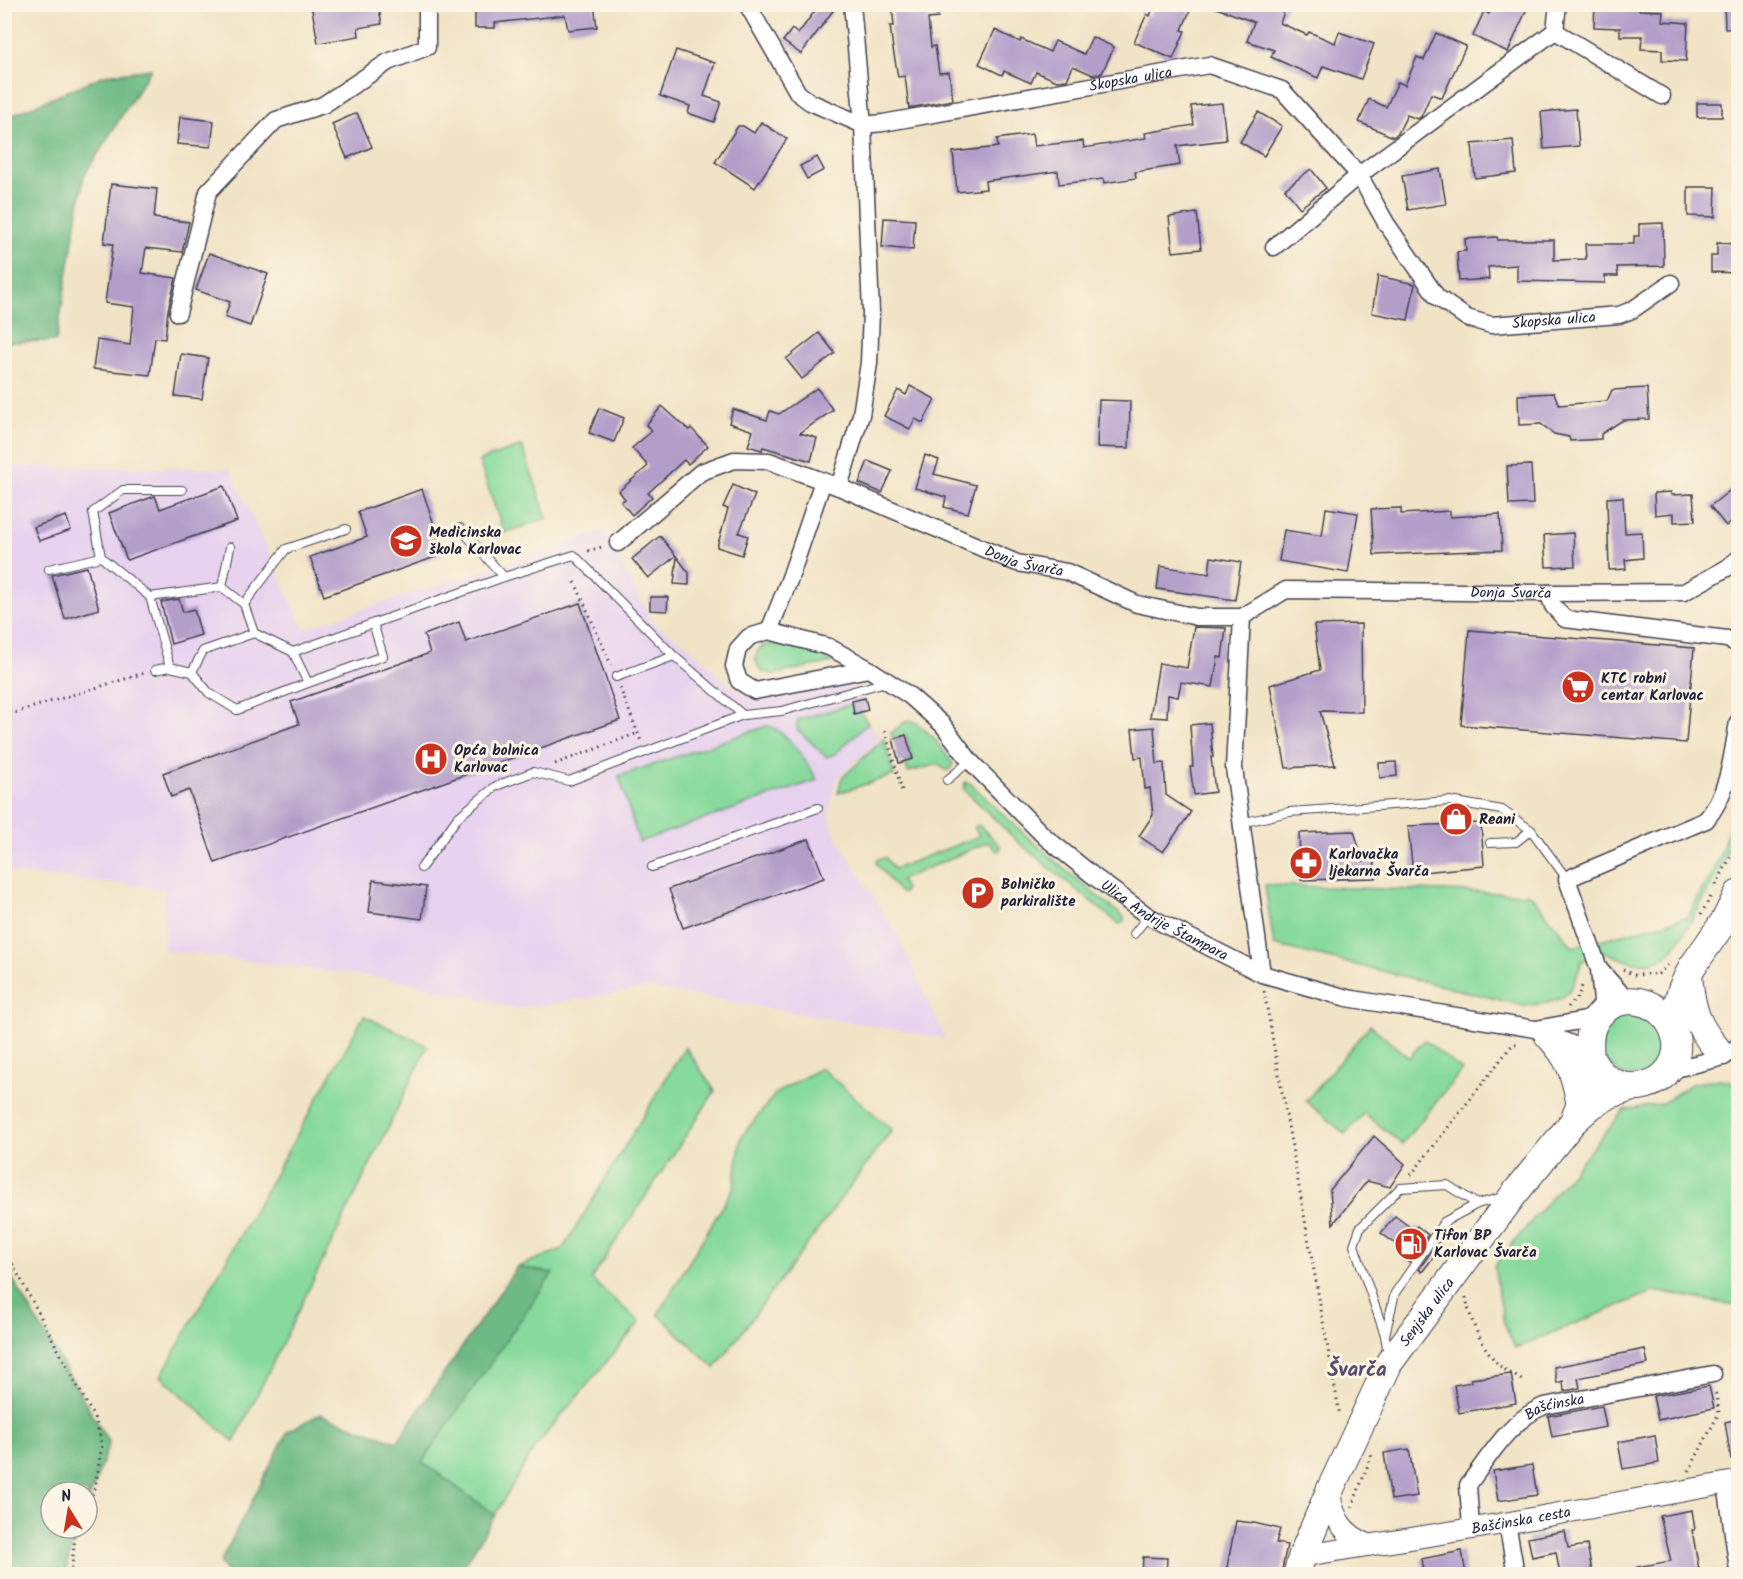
<svg xmlns="http://www.w3.org/2000/svg" width="1743" height="1579" viewBox="0 0 1743 1579" font-family="Kalam,sans-serif">
  <rect width="100%" height="100%" fill="#fcf5e5"/>
  <filter id="ink" filterUnits="userSpaceOnUse"><feTurbulence type="fractalNoise" baseFrequency=".0167" numOctaves="2"/><feDisplacementMap in="SourceGraphic" scale="12" xChannelSelector="R" yChannelSelector="G"/><feConvolveMatrix kernelMatrix="1 2 1 2 8 2 1 2 1" color-interpolation-filters="sRGB"/></filter>
  <filter id="wash" filterUnits="userSpaceOnUse"><feTurbulence type="fractalNoise" baseFrequency=".008" numOctaves="4" result="noise"/><feDisplacementMap in="SourceGraphic" scale="24" xChannelSelector="R" yChannelSelector="G"/><feGaussianBlur stdDeviation="1.35" result="paint"/><feColorMatrix in="noise" values="0 0 0 0 0 0 0 0 0 0 0 0 0 0 0 0 0 1.4 0 .05"/><feComposite in="paint" operator="in"/></filter>
  <g filter="url(#wash)">
    <rect width="100%" height="100%" fill="#f1e3c5"/>
    <path fill="#e7d2ef" d="M5,466l225,3 74,160 299,-98 50,92 32,20 46,44 21,10 97,-21 12,37 20,25 -45,42 -7,31 5,22 66,107 45,98 -296,-50 -130,21 -116,-28 -239,-31v-61l-159,-17z"/>
    <g fill="#87da9c" stroke="#547e6c" stroke-width="1.5">
      <path d="M522,446l25,72 -43,15 -25,-72z"/>
      <path d="M768,644l45,5 21,6 4,6 -63,13 -13,-2c-10,-13 -8,-22 6,-28z"/>
      <path d="M852,704l2,9h7l7,10 -33,31 -9,3 -29,-28v-9z"/>
      <path d="M914,721l19,16 20,27 -3,6h-5l-6,-6 -31,8 -3,-10 8,-3 -7,-23 -13,3 -2,-6 14,-11z"/>
      <path d="M767,726c20,3 40,37 50,54l-178,62 -20,-66z"/>
      <path d="M884,739l10,36 -56,18 4,-15z"/>
      <path d="M965,782l6,2c49,48 98,91 153,133v5l-5,2 -100,-81 -55,-54z"/>
      <path d="M1738,802c0,7 2,16 0,23 -3,19 -58,124 -74,132 -21,12 -41,3 -61,-6l-21,10c-13,39 -17,40 -57,45l-251,-61 -9,-60 265,9 43,53 115,-30 31,-59z"/>
      <path d="M975,826h5l21,21 -1,3 -3,1 -9,-9 -88,38 5,9 -1,4h-4l-24,-30 2,-4 8,-1 8,11 86,-33 -6,-8z"/>
      <path d="M1623,1011l22,2 21,25 -4,22 -17,15 -22,1 -23,-21 5,-31z"/>
      <path d="M364,1016l64,30 -194,396 -73,-66z"/>
      <path d="M1370,1025l39,33 15,-18 38,30 -60,74 -38,-31 -19,21 -39,-33z"/>
      <path d="M685,1047l30,44 -124,188 49,43 -105,125 -40,68 -73,-53 130,-189 -35,-6 46,-18z"/>
      <path d="M821,1068l71,62 -177,238 -57,-54 76,-127 7,-50 35,-44z"/>
      <path d="M1719,1079l19,4v223l-83,-15 -140,57 -11,-25 -10,-57 130,-156 37,-6 30,-20z"/>
    </g>
    <g fill="#6dba84" stroke="#486e60" stroke-width="1.5">
      <path d="M151,69l-67,107 -28,165 -51,1v-224l100,-43z"/>
      <path d="M5,1266l104,177 -22,63v-14h-36v36h28l-11,32 -3,14h-60z"/>
      <path d="M517,1267l36,6 -131,189 73,53 -36,59h-231l-8,-11 68,-132 32,-17 77,28z"/>
    </g>
    <g id="blocks">
      <g fill="#b39eca">
        <path d="M311,4h67l4,20 -24,4 1,8 -41,7z"/>
        <path d="M475,4h119l3,23 -29,3 -3,-15 -70,8v5h-20z"/>
        <path d="M820,4h18l-37,50 -18,-13 9,-12 6,5z"/>
        <path d="M892,4h44l2,14 -10,1 3,28 4,-1 4,27 10,-1 4,28 -44,8 -4,-32 -7,1 -5,-28 -3,-23h4z"/>
        <path d="M1154,4h29l8,4 -9,22 3,1 -12,28 -39,-17 13,-28 3,2z"/>
        <path d="M1211,4h76l-7,19 27,12 2,-3 26,11 4,-11 35,12 -13,35 -38,-13 -5,12 -47,-21 3,-7 -27,-9 7,-19 -43,-16z"/>
        <path d="M1493,4h36l-21,48 -35,-16 11,-25 5,3z"/>
        <path d="M1595,4h44v6l24,1 -1,10 26,2 -2,38 -24,-1v-10l-21,-1 1,-13h-22v-8l-26,-1z"/>
        <path d="M1724,4h14v24l-13,1z"/>
        <path d="M995,30l25,12 1,-3 29,13 5,-11 29,13 8,-17 22,10 -12,26 -9,2 -20,-9 -6,14 -10,1 -21,-9 -5,11 -27,-12 -2,4 -23,-11z"/>
        <path d="M1436,33l30,13 -24,52 -11,-4 -10,23 -4,2 -10,-4 -9,18 -5,4 -34,-15 10,-23 17,8 12,-25 7,3 12,-28 7,3z"/>
        <path d="M676,50l39,13 -11,33 17,6 -7,20 -26,-9 2,-7 -30,-10z"/>
        <path d="M1222,103l4,37 -49,6 3,19 -45,7 1,6 -32,5 -1,-4 -44,5 -1,-13 -73,10 1,8 -29,3 -4,-40 45,-5 -1,-8 35,-5 2,12 49,-5 1,7 62,-10 -1,-5 49,-8 -3,-19z"/>
        <rect x="1697" y="103" width="25" height="14"/>
        <path d="M1576,109l3,37 -35,3 -3,-37z"/>
        <path d="M1258,112l24,14 -18,30 -24,-14z"/>
        <path d="M357,113l15,34 -25,11 -15,-34z"/>
        <path d="M180,117l34,4 -3,26 -34,-3z"/>
        <path d="M761,122l26,17 -32,49 -40,-26 23,-36h5l11,7z"/>
        <path d="M1513,140l3,33 -41,5 -3,-34z"/>
        <path d="M817,157l7,13 -17,9 -7,-13z"/>
        <path d="M1311,169l15,19 -26,20 -15,-19z"/>
        <path d="M1440,169l6,35 -38,6 -6,-34z"/>
        <path d="M111,184l46,5 -3,29 35,4 -7,30 -36,-4 -4,25 34,5 -8,32 -3,29 -10,-1 -5,37 -57,-6 4,-29 33,5 4,-38 -29,-4 8,-59 -9,-1z"/>
        <path d="M1688,187h28l-1,30 -27,-1z"/>
        <path d="M1197,213l4,36 -28,3 -4,-35z"/>
        <path d="M884,218l31,2 -2,30 -31,-3z"/>
        <path d="M1663,223l1,43 -47,1 1,9h-13v7l-88,-2v-16l-29,2 1,12 -30,2 -2,-29 9,-1 -1,-12 32,-2 1,3h56v20l32,-1 -1,-15h49v-8h5v-12z"/>
        <path d="M1717,243l21,1v29l-27,-1v-16h6z"/>
        <path d="M209,253l59,21 -18,52 -25,-9 5,-15 -34,-12z"/>
        <path d="M1378,276l37,8 -7,36 -36,-7z"/>
        <path d="M819,333l16,20 -33,26 -16,-20z"/>
        <path d="M181,354l27,4 -6,41 -27,-3z"/>
        <path d="M910,386l25,13 -12,24 -8,-4 -5,10 -26,-13 14,-26 8,5z"/>
        <path d="M817,388l16,22 -33,23 17,5 -6,23 -48,-14 -1,3 -14,-4 5,-15 -24,-8 4,-14 34,11 3,-9 9,3z"/>
        <path d="M1647,388l2,31 -26,1 -22,14v5l-31,2 -1,-4 -15,-3 -13,-10 -22,1 -1,-30 36,-2 5,12 48,-4 5,-11z"/>
        <path d="M1099,400l31,1 -1,47 -32,-1z"/>
        <path d="M662,406l27,24 2,-2 17,18 -20,18 -4,-4 -36,33 4,4 -20,18 -11,-13 4,-3 -6,-8 29,-25 -16,-18 20,-17 -6,-6z"/>
        <path d="M599,408l25,10 -10,24 -25,-9z"/>
        <path d="M925,455l14,5 -5,14 42,11 -8,28 -24,-6 2,-10 -31,-9z"/>
        <path d="M868,461l24,10 -10,22 -23,-10z"/>
        <path d="M1531,465l2,39 -24,1 -2,-39z"/>
        <path d="M1738,484v32l-12,10 -16,-20z"/>
        <path d="M733,485l22,10 -16,38 9,3 -6,19 -25,-8 11,-38 -5,-2z"/>
        <path d="M224,486l13,35 -110,39 -18,-47 46,-17 5,13z"/>
        <path d="M422,489l22,65 -120,42 -14,-39 57,-20 -9,-25z"/>
        <path d="M1671,492v3l22,-1 2,27 -21,1v-9l-19,2 -1,-22z"/>
        <path d="M1623,497l2,36 17,-1 1,26 -18,2 1,9 -17,1 -2,-72z"/>
        <path d="M1326,508l32,5 -10,60 -69,-12 5,-31 38,6z"/>
        <path d="M1401,508v6l49,-3v6l50,-3 2,36 -128,5 -3,-46z"/>
        <path d="M66,516l5,14 -32,11 -5,-14z"/>
        <path d="M1573,533l2,33 -29,1 -2,-32z"/>
        <path d="M660,536l16,20 -28,22 -16,-19z"/>
        <path d="M677,557l12,16v12l-15,-1z"/>
        <path d="M1211,557l30,5 -6,38 -78,-11 3,-23 49,8z"/>
        <path d="M87,567l12,42 -34,10 -13,-44z"/>
        <path d="M650,597h18l-1,14 -17,-1z"/>
        <path d="M179,599l4,13 11,-3 7,26 -30,9 -10,-42z"/>
        <path d="M580,603l40,117 -405,143 -26,-73 -18,7 -8,-24 136,-49 -8,-22 139,-49 -6,-18 35,-13 7,20z"/>
        <path d="M1361,624l1,88 -42,-1 15,54 -49,3 -16,-83 50,-15 -6,-45z"/>
        <path d="M1194,627l32,1 -4,30 -4,-1 -5,30 -32,-5 -3,15 -10,-2 -1,23 -17,-1 9,-54 28,5z"/>
        <path d="M1469,630l225,18 -8,95 -225,-18z"/>
        <path d="M865,698l3,12 -14,4 -2,-13z"/>
        <path d="M1210,723l3,34h-2l4,35 -21,3 -4,-28h3l-3,-42z"/>
        <path d="M1154,727l3,37 7,-1 2,32 25,17 -28,40 -24,-16 14,-21 -3,-27 -5,1 -3,-32 -7,1 -3,-29z"/>
        <path d="M906,735l7,24 -14,4 -6,-24z"/>
        <path d="M1396,762l1,14 -17,2 -1,-15z"/>
        <path d="M1481,823l3,43 -71,7 -5,-47z"/>
        <path d="M1354,831l9,30 11,-2 2,19 -75,2 -2,-47z"/>
        <path d="M809,839l15,39 -141,50 -14,-39z"/>
        <path d="M373,880l53,7 -4,32 -53,-7z"/>
        <path d="M1374,1136l31,28 -15,23 -23,-6 -34,43 -3,-34z"/>
        <path d="M1395,1216l19,14 3,-4 11,9 -19,27 -12,-10 3,-5 -19,-14z"/>
        <path d="M1438,1242l4,4 -20,26 -3,-3z"/>
        <path d="M1645,1349l3,15 -70,14 2,10 -16,3 -1,-10 -6,2 -3,-16z"/>
        <path d="M1511,1374l5,29 -57,10 -5,-28 18,-3 -1,-3z"/>
        <path d="M1709,1386l5,22 -56,12 -5,-24z"/>
        <path d="M1602,1406l4,21 -54,10 -4,-21z"/>
        <path d="M1738,1419v40l-7,1 -6,-38z"/>
        <path d="M1655,1435l4,28 -36,6 -5,-27z"/>
        <path d="M1409,1449l8,47 -26,4 -7,-47z"/>
        <path d="M1532,1465l5,30 -39,6 -5,-30z"/>
        <path d="M1692,1510l3,20h-3l8,45h-62l-1,-8 34,-6 -11,-45z"/>
        <path d="M1236,1521l18,2 26,6 -4,14 11,2 -6,30h-40l-15,-3z"/>
        <path d="M1565,1531l3,17 19,-3 5,26 -18,4h-14l-4,-23 -24,5 -4,-19z"/>
        <path d="M1462,1551l4,24h-42l-3,-16z"/>
        <path d="M1143,1557l24,1 -1,17h-24z"/>
      </g>
    </g>
  </g>
  <g filter="url(#ink)">
    <use href="#blocks" fill-opacity="0" stroke="#413f50" stroke-width="1.5"/>
    <g fill="none" stroke-linecap="round" stroke-linejoin="round">
      <defs>
        <g id="service">
          <path d="M460,528l44,49"/>
          <path d="M101,557l-8,-45 30,-22h59"/>
          <path d="M49,569l52,-12 49,40 20,70"/>
          <path d="M222,587l22,17 42,-55 60,-20"/>
          <path d="M150,597l72,-10 8,-40"/>
          <path d="M244,604l10,29"/>
          <path d="M293,652l211,-75 70,-22 100,101"/>
          <path d="M155,670l15,-3 22,5 17,21 28,17 71,-27 -15,-31 -39,-19 -51,18 -11,21"/>
          <path d="M616,677l58,-21 69,59"/>
          <path d="M308,683l75,-27 -10,-33"/>
          <path d="M947,780l23,-19"/>
          <path d="M1241,823l48,-11 161,-11 52,9 29,20 36,49"/>
          <path d="M1490,843l26,-1 15,-12"/>
          <path d="M652,867l166,-59"/>
          <path d="M421,868l37,-51 38,-31 37,-14 36,9 174,-66 39,-4 104,-29"/>
          <path d="M1134,934l14,-18"/>
          <path d="M1385,1335l10,-42 49,-71 33,-18 26,-7"/>
          <path d="M1388,1355l-3,-20 -31,-90 6,-17 40,-40 47,-3 30,19"/>
        </g>
        <g id="minor">
          <path id="s1" d="M747,4l51,89 12,9 53,23 20,-2 326,-58 73,25 77,85 27,48 51,74 30,21 24,7 128,-10 13,-5 39,-27"/>
          <path d="M1558,4l-3,27 107,65"/>
          <path d="M1274,247l85,-72 196,-144"/>
          <path d="M178,313l30,-121 68,-72 47,-15 65,-43 39,-15v-43"/>
          <path d="M839,487l22,-72 8,-52 2,-51 -8,-187 -11,-121"/>
          <path id="s2" d="M618,543l83,-71 33,-12 35,1 70,26 178,76 50,9 70,32 60,13h45l44,-27 262,3 136,-1 43,-24 11,-9"/>
          <path d="M1548,593l5,13 12,13 162,20 11,5"/>
          <path d="M1242,617l-8,151 28,206"/>
          <path d="M769,631l21,-53 33,-97"/>
          <path id="s3" d="M869,669l-40,-22 -60,-16 -20,6 -11,12 -4,17 5,15 16,10 114,-22 41,27 33,29 27,36 75,76 51,41 52,38 114,58 85,24 188,31 39,16 17,14"/>
          <path d="M1599,969l29,32"/>
          <path d="M1536,1029l49,-9 18,-8 -4,-43 -32,-90 139,-59c23,-27 26,-64 32,-98"/>
          <path d="M1665,1076l14,-8 45,-11 14,-11"/>
          <path d="M1726,1483l12,87"/>
          <path d="M1507,1523l9,51"/>
          <path id="s4" d="M1471,1528l-3,-43c21,-28 42,-65 76,-79l169,-32"/>
        </g>
        <g id="tertiary">
          <path d="M1329,1492c5,27 13,42 40,53"/>
          <path id="s5" d="M1302,1556l205,-33 231,-42"/>
        </g>
        <g id="primary">
          <path d="M1689,980c3,30 8,46 28,69"/>
          <path d="M1673,1028l3,-20 6,-20 10,-21 33,-47 13,-26"/>
          <path d="M1548,1035c22,24 26,36 32,68"/>
          <path d="M1574,1120c6,-16 14,-31 16,-48 2,-17 -4,-33 4,-49 21,-38 74,-24 82,16 8,46 -59,70 -85,20"/>
          <path id="s6" d="M1297,1574l5,-18 27,-64 60,-129 126,-170 58,-71 19,-17 17,-10 22,-7"/>
        </g>
      </defs>
      <use href="#service" stroke="#413f50" stroke-width="10"/>
      <use href="#minor" stroke="#413f50" stroke-width="19"/>
      <use href="#tertiary" stroke="#413f50" stroke-width="23"/>
      <use href="#primary" stroke="#413f50" stroke-width="29"/>
      <g stroke="#413f50" stroke-width="3" stroke-dasharray="1.5 4.5" stroke-linecap="butt">
        <path d="M588,551l14,-4"/>
        <path d="M575,582l36,83"/>
        <path d="M620,688l21,53"/>
        <path d="M4,716l140,-43"/>
        <path d="M885,731l18,63"/>
        <path d="M555,764l83,-31"/>
        <path d="M1716,885l22,-42"/>
        <path d="M1701,914l10,-18"/>
        <path d="M1623,970l11,5 24,-1 10,-9"/>
        <path d="M1264,991l76,425"/>
        <path d="M1568,1007l10,-10 5,-14"/>
        <path d="M1411,1175l102,-131h4"/>
        <path d="M4,1248l92,173 6,24 -7,43 -8,19"/>
        <path d="M1466,1297c4,24 16,51 33,68 7,6 17,11 24,16"/>
        <path d="M1689,1471l30,-58 -4,-24"/>
        <path d="M1352,1507l20,-53"/>
        <path d="M71,1574l4,-37 3,-9"/>
      </g>
      <use href="#service" stroke="#fff" stroke-width="8"/>
      <use href="#minor" stroke="#fff" stroke-width="16"/>
      <use href="#tertiary" stroke="#fff" stroke-width="21"/>
      <use href="#primary" stroke="#fff" stroke-width="27"/>
    </g>
  </g>
  <defs>
    <symbol id="school-disc" viewBox="-11 -11 22 22"><circle r="9.5" fill="#c8321e" stroke="#fcf5e5"/><path d="M0-5L7-2L0 1L-7-2ZM-4 1L0 2.5L4 1V4Q0 6-4 4Z" fill="#fff"/></symbol>
    <symbol id="supermarket-disc" viewBox="-11 -11 22 22"><circle r="9.5" fill="#c8321e" stroke="#fcf5e5"/><path d="M-6-5.5h2.5l.6 2H6L4.5 2H-2.5L-4.4-4H-6ZM-1.5 3.2a1.3 1.3 0 1 0 .1 0ZM3 3.2a1.3 1.3 0 1 0 .1 0Z" fill="#fff"/></symbol>
    <symbol id="hospital-disc" viewBox="-11 -11 22 22"><circle r="9.5" fill="#c8321e" stroke="#fcf5e5"/><path d="M-5-5h3v3.5h4V-5h3V5h-3V1.5h-4V5h-3Z" fill="#fff"/></symbol>
    <symbol id="shop-disc" viewBox="-11 -11 22 22"><circle r="9.5" fill="#c8321e" stroke="#fcf5e5"/><path d="M-5-2.5h2.3a2.7 3.5 0 0 1 5.4 0H5L5.5 6h-11ZM-1.5-2.5h3a1.5 2.3 0 0 0-3 0Z" fill="#fff"/></symbol>
    <symbol id="pharmacy-disc" viewBox="-11 -11 22 22"><circle r="9.5" fill="#c8321e" stroke="#fcf5e5"/><path d="M-2-6h4v4h4v4h-4v4h-4v-4h-4v-4h4Z" fill="#fff"/></symbol>
    <symbol id="parking-disc" viewBox="-11 -11 22 22"><circle r="9.5" fill="#c8321e" stroke="#fcf5e5"/><path d="M-3.5-5.5H1a3.5 3.5 0 0 1 0 7H-1V5.5H-3.5ZM-1-3.4V-.6H.8a1.4 1.4 0 0 0 0-2.8Z" fill="#fff"/></symbol>
    <symbol id="fuel-disc" viewBox="-11 -11 22 22"><circle r="9.5" fill="#c8321e" stroke="#fcf5e5"/><path d="M-5.5-6h7V0h2V4h1.3V-2.5L3-4.5l.8-.8L6-3V5H2.5V1h-1V6h-7ZM-4.2-4.7v3.2H.2V-4.7Z" fill="#fff"/></symbol>
  </defs>
  <g fill-rule="evenodd">
    <use href="#school-disc" x="387" y="522" width="38" height="38"/>
    <use href="#supermarket-disc" x="1559" y="668" width="38" height="38"/>
    <use href="#hospital-disc" x="412" y="740" width="38" height="38"/>
    <use href="#shop-disc" x="1437" y="800" width="38" height="38"/>
    <use href="#pharmacy-disc" x="1287" y="844" width="38" height="38"/>
    <use href="#parking-disc" x="959" y="874" width="38" height="38"/>
    <use href="#fuel-disc" x="1392" y="1225" width="38" height="38"/>
  </g>
  <g text-anchor="middle" stroke-width="6" stroke-linejoin="round" paint-order="stroke">
    <g font-size="15" fill="#22223b" stroke="#fcf5e5">
      <text dy="5" stroke="none"><textPath href="#s1" startOffset="447">Skopska ulica</textPath></text>
      <text dy="5" stroke="none"><textPath href="#s1" startOffset="988">Skopska ulica</textPath></text>
      <text dy="5" stroke="none"><textPath href="#s2" startOffset="454">Donja Švarča</textPath></text>
      <text dy="5" stroke="none"><textPath href="#s2" startOffset="958">Donja Švarča</textPath></text>
      <text dy="5" stroke="none"><textPath href="#s3" startOffset="704">Ulica Andrije Štampara</textPath></text>
      <text dy="5" stroke="none"><textPath href="#s6" startOffset="294">Senjska ulica</textPath></text>
      <text dy="5" stroke="none"><textPath href="#s4" startOffset="164">Bašćinska</textPath></text>
      <text dy="5" stroke="none"><textPath href="#s5" startOffset="222">Bašćinska cesta</textPath></text>
    </g>
    <g font-size="15" font-weight="bold" fill="#22223b" stroke="#fcf5e5" text-anchor="start">
      <text x="429" y="537">Medicinska<tspan x="429" dy="17">škola Karlovac</tspan></text>
      <text x="1601" y="683">KTC robni<tspan x="1601" dy="17">centar Karlovac</tspan></text>
      <text x="454" y="755">Opća bolnica<tspan x="454" dy="17">Karlovac</tspan></text>
      <text x="1479" y="824">Reani</text>
      <text x="1329" y="859">Karlovačka<tspan x="1329" dy="17">ljekarna Švarča</tspan></text>
      <text x="1001" y="889">Bolničko<tspan x="1001" dy="17">parkiralište</tspan></text>
      <text x="1434" y="1240">Tifon BP<tspan x="1434" dy="17">Karlovac Švarča</tspan></text>
    </g>
    <g font-size="21" font-weight="bold" fill="#554d6d" stroke="#fcf5e5">
      <text x="1357" y="1376">Švarča</text>
    </g>
  </g>
  <rect width="1743" height="1579" fill="none" stroke="#fcf5e5" stroke-width="24"/>
  <g transform="translate(69 1510) rotate(349)"><circle r="28" fill="#fcf5e5" stroke="#a5a1a1" stroke-width="1.5"/>
  <path d="M0-4.5L10 22L0 15L-10 22Z" fill="#c8321e"/>
  <text y="-9" font-size="16" font-weight="bold" text-anchor="middle" fill="#22223b">N</text>
  </g>
</svg>
